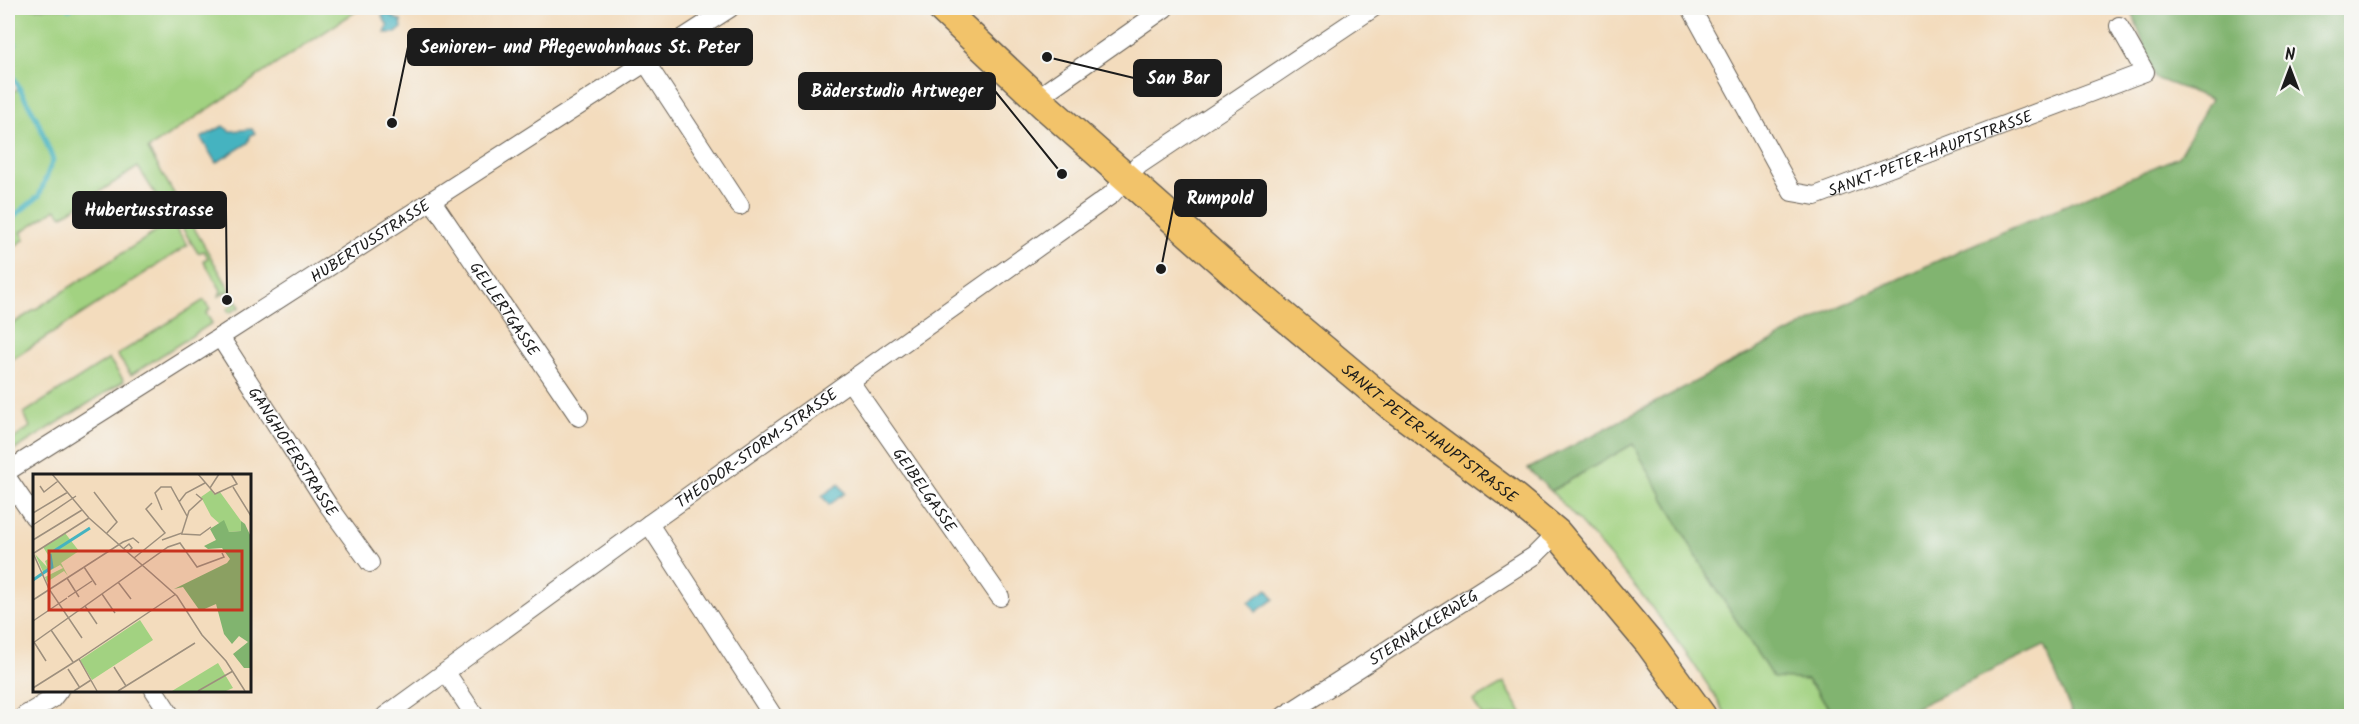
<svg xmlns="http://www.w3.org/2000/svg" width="2359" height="724" viewBox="0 0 2359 724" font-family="Kalam,sans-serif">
  <rect width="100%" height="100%" fill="#f6f6f2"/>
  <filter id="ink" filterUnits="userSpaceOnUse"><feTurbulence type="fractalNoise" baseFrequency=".0167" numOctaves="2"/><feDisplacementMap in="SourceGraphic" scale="12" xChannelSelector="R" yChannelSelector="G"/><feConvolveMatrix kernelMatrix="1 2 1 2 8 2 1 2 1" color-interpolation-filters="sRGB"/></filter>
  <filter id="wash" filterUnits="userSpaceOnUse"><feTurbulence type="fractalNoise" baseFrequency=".008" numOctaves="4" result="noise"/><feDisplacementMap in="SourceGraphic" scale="24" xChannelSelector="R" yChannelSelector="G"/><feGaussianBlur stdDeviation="1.35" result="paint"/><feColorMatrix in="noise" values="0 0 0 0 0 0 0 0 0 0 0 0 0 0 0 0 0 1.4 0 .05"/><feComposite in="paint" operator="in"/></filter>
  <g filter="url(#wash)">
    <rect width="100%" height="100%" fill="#f3dcbd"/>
    <g fill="#a2d281" stroke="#5f774e" stroke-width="1.5">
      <path d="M8,8h353l-213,141 92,158 -11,6 -2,-4 8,-6 -8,-12 -8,5 2,-6 -18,-30 5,-2 -4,-7 -6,2 -24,-38 -4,2 -32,-50 -76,49 -6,-7 -35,23 4,7 -10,7 -4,-7 -3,1v-144l12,-9 -12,-21z"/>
      <path d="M171,222l17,23 -180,117v-43l3,5 3,-1z"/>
      <path d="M204,300l6,9 -4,4 6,10 -81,52 -14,-20z"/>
      <path d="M109,359l15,22 -108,68 -8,-6 22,-16 -6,-14z"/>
      <path d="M1633,444l73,129 101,107 29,36h-109c-48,-81 -112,-156 -176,-225z"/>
      <path d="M1504,683l20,33h-42l-9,-15z"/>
    </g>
    <path fill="#81b46f" stroke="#4e6846" stroke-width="1.5" d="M2131,8h220v708h-278l-29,-70 -146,70h-62l-29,-36 -34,-2 -67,-105 -73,-129 -82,47 -23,-22 308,-161 127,-59 215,-92 33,-58 -56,-21z"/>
    <g fill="#45b3c0" stroke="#30686e" stroke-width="1.5">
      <path d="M386,13l15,8 1,7 -6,5h-11l3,-7 -6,-10z"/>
      <path d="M223,126l7,5 22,-2 3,4 -4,2 -3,8 -32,20 -15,-25z"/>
      <path d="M839,484l6,9 -16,12 -7,-9z"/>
      <path d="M1267,589l7,10 -18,13 -7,-10z"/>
    </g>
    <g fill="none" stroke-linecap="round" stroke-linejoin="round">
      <g stroke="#45b3c0" stroke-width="5">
        <path d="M69,9l2,-1"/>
        <path d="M8,48l7,-4"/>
        <path d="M8,68l29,51 16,41 -14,36 -31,25"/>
      </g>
    </g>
  </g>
  <g filter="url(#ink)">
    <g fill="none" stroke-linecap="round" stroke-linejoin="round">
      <defs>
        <g id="minor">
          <path id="s1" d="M1691,8l101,184 23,4 330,-124 -26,-46"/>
          <path d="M646,63l94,143"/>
          <path d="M1037,98l128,-90"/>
          <path id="s2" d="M432,201l147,216"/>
          <path id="s3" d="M220,337l108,168 42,58"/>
          <path id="s4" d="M851,383l149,214"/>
          <path id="s5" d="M8,471l212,-134 510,-329"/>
          <path d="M8,479l26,38"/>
          <path d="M649,524l124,192"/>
          <path d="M447,674l28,42"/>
          <path d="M154,690l17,26"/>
          <path d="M24,716l28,-17 7,-9"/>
          <path id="s6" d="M385,716l264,-192 462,-329 28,-30 234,-157"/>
          <path id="s7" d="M1284,716l250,-160 23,-23"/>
        </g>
        <g id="primary">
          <path id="s8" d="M941,8l104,98 208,184 137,115 125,93 42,35 92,110 53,73"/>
        </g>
      </defs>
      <use href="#minor" stroke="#675f54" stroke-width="20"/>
      <use href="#primary" stroke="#675f54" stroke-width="31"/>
      <use href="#minor" stroke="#fff" stroke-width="18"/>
      <use href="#primary" stroke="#f2c36a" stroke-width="28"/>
    </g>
  </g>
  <g text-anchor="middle" stroke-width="4.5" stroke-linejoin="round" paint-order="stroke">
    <g font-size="16" fill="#1c1c1c" stroke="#f6f6f2">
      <text dy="6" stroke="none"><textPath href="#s1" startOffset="356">SANKT-PETER-HAUPTSTRASSE</textPath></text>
      <text dy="6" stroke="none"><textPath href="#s5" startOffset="429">HUBERTUSSTRASSE</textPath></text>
      <text dy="6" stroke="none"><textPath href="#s2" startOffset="130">GELLERTGASSE</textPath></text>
      <text dy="6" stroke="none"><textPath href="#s8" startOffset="648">SANKT-PETER-HAUPTSTRASSE</textPath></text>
      <text dy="6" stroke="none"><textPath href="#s6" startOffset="458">THEODOR-STORM-STRASSE</textPath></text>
      <text dy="6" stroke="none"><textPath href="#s3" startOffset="136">GANGHOFERSTRASSE</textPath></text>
      <text dy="6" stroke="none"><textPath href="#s4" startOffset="130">GEIBELGASSE</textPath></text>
      <text dy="6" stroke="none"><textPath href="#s7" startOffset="165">STERNÄCKERWEG</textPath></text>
    </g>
  </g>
  <g transform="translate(33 474)">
    <rect width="218" height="218" fill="#f3dcbd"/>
    <path d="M178,16l3,4 6,-2 21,29v10l-12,1 -18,-16 -10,-19zM32,59l14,18 -18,12 7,13 -4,-5 -17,11 -2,-5 18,-9 -3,-3 -16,9 -9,-20 12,13 -2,-6 5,-3 -7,-11zM107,146l13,20 -61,40 -12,-20zM185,189l15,25 -7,3h-54z" fill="#a2d281"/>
    <path d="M191,46l5,12 12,-1v-10l4,3 6,13 -1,131h-6l-11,-14 15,-12 -9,-6 -7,8 -8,-10 -8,-30 -16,7 -17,-24 -9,2 53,-26 3,-4 -8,-11 -14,1 -4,-3 12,-6 -6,-11z" fill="#81b46f"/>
    <path fill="none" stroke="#45b3c0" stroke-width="3" d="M21,77l36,-23M0,106l19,-13 -2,-13"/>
    <path fill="none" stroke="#9d8f7d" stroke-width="1.5" d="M19,0l37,44 88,78 25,39 24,26 19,30M165,0l12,14 9,-14M7,12l4,6 14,-11M200,13l18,29M177,14l5,6 22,-10 -6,-10M61,18l23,30 -11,12M146,28l7,-9 19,-10M129,36l-7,-17 6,-6h10l16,29M0,39l35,-21M0,51l43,-29M148,60l19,1 11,-8M0,66l49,-30M129,66l20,-7 7,-22 13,-12 -6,-5M90,75l6,-5 3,4 -4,4M0,79l16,36 33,49M1,79l55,-35M101,84l31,-25 -19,-24 6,-6M51,93l12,18M34,104l12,19M85,108l13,17M69,120l13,19M35,123l24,-16M0,126l90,-58 10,-4 6,5M52,132l12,18M0,147l34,-23M18,156l22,32M1,168l12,19M0,169l135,-96 12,-4 17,24 27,-10 -2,-4M81,193l12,19M35,195l12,19M0,214l46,-29M41,217l17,-11M64,217l-18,-32 97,-65M85,217l77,-48M165,217l35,-20"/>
    <path fill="#c8321e" fill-opacity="0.15" stroke="#c8321e" stroke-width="3" d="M16,77h193v59h-193z"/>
    <rect width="218" height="218" fill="none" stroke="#1c1c1c" stroke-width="3"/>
  </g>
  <path fill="none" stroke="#1c1c1c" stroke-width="2" d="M392 123L408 47M1047 57L1134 78M1062 174L995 91M1161 269L1175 198M227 300L226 210"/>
  <g fill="#1c1c1c" stroke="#f6f6f2" stroke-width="2">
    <circle cx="392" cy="123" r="6"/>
    <circle cx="1047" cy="57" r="6"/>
    <circle cx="1062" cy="174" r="6"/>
    <circle cx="1161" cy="269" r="6"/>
    <circle cx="227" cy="300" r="6"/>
  </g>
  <g fill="#1c1c1c" stroke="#1c1c1c" stroke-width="2">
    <rect x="408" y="29" width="344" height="36" rx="6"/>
    <rect x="1134" y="60" width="87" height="36" rx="6"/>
    <rect x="799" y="73" width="196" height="36" rx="6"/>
    <rect x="1175" y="180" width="91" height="36" rx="6"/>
    <rect x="73" y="192" width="153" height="36" rx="6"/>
  </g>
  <g font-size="18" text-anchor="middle" font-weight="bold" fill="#fff">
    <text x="580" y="53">Senioren- und Pflegewohnhaus St. Peter</text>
    <text x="1178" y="84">San Bar</text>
    <text x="897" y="97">Bäderstudio Artweger</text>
    <text x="1220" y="204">Rumpold</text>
    <text x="149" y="216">Hubertusstrasse</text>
  </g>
  <rect width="2359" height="724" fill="none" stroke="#f6f6f2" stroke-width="30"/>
  <g transform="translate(2290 69)" stroke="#f6f6f2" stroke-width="4.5" paint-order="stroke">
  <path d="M0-4.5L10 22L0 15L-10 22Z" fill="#1c1c1c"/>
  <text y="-9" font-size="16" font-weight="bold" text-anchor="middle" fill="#1c1c1c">N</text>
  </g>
</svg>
